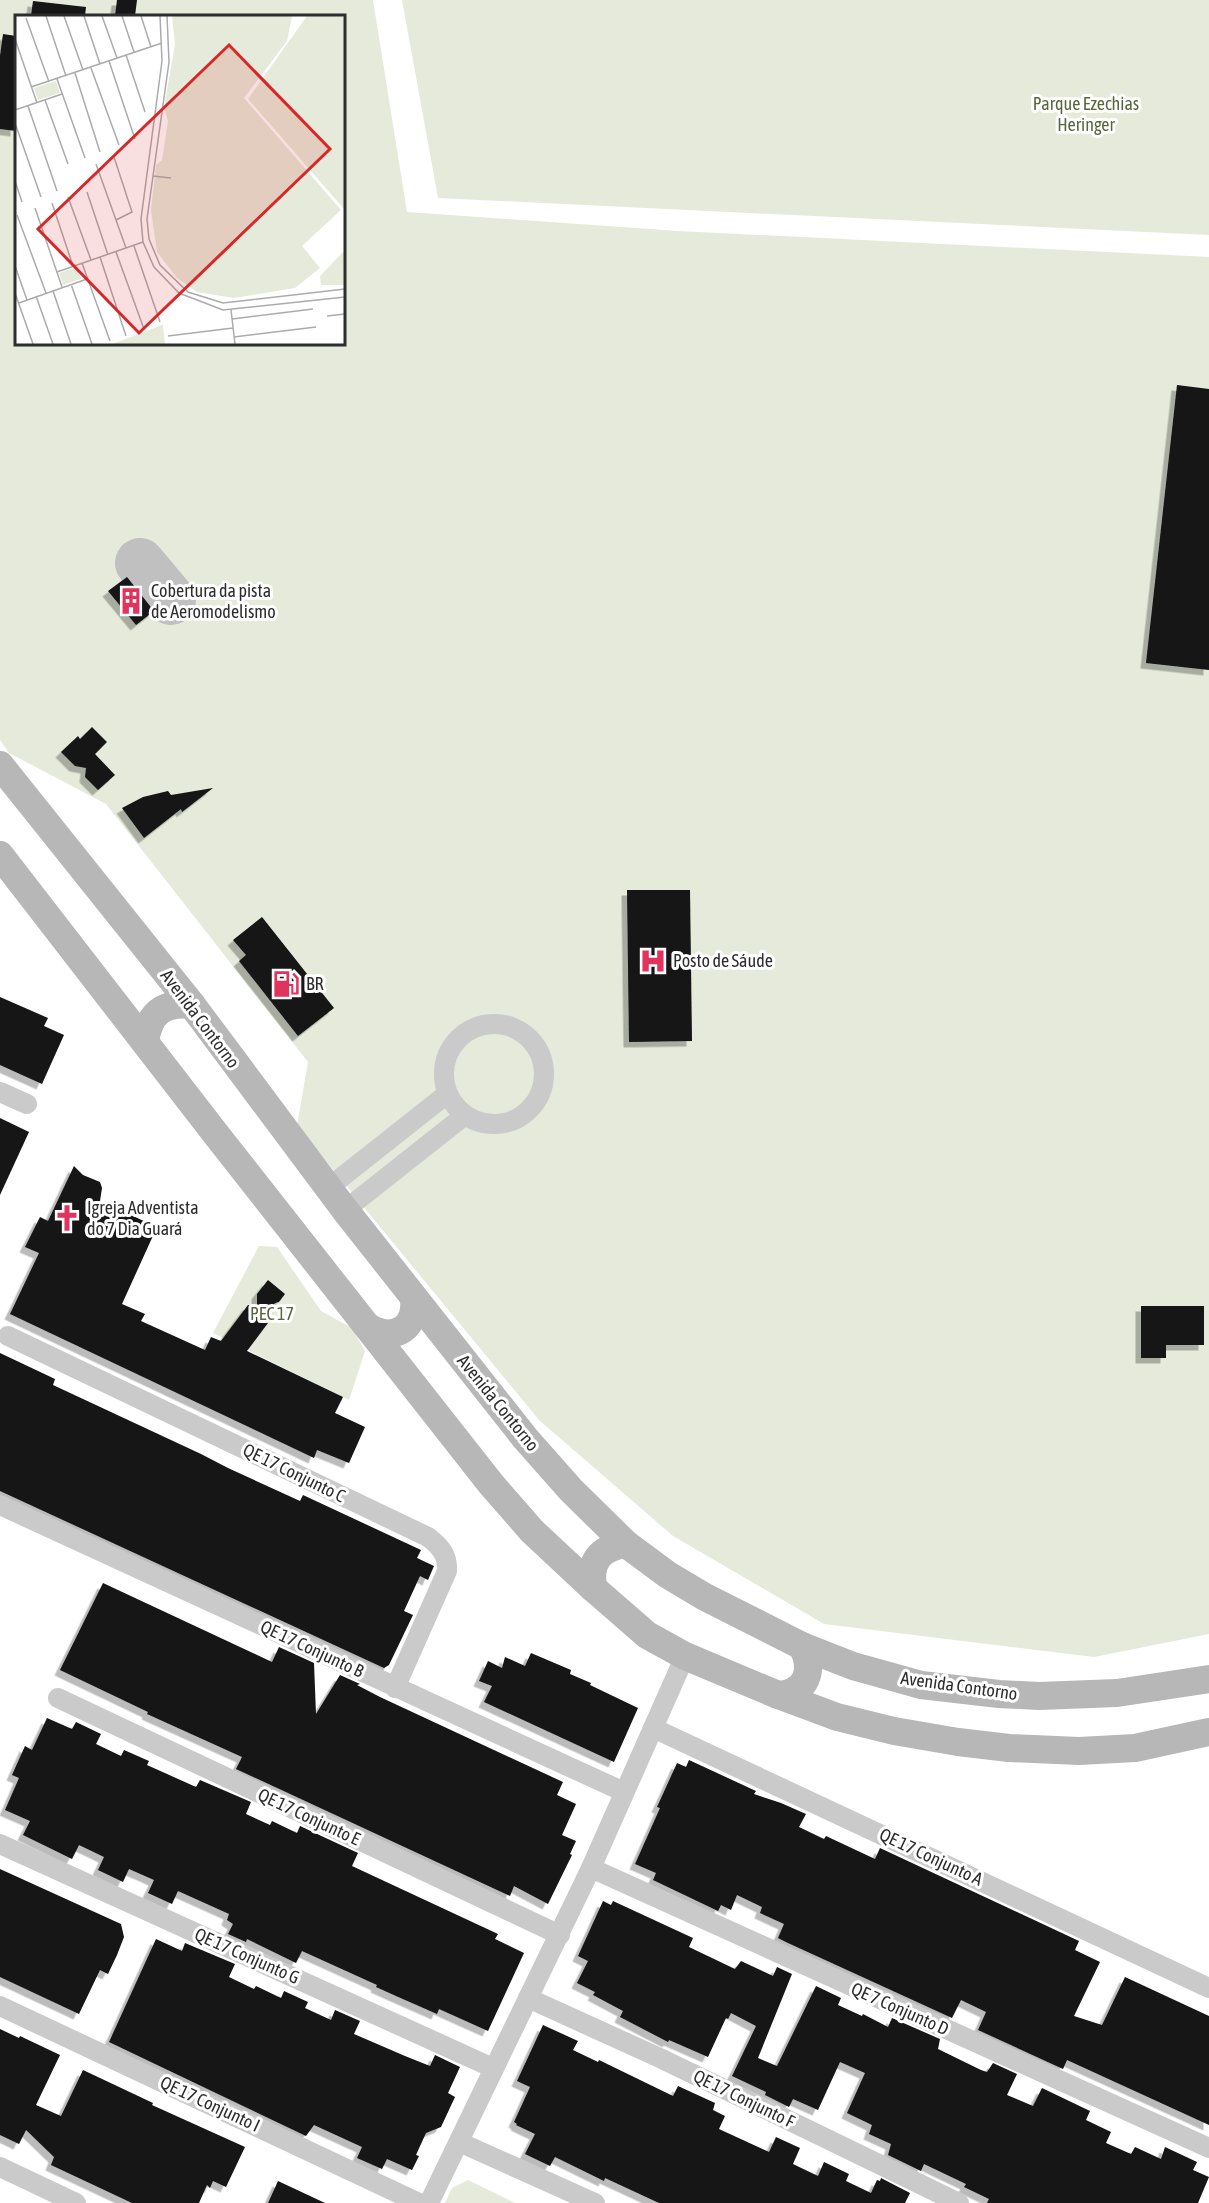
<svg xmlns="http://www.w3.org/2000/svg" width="1209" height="2203" viewBox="0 0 1209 2203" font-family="'Asap Condensed',sans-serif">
  <defs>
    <filter id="shadow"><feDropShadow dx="-5.5" dy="5.5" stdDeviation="0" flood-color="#0004"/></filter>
  </defs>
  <rect width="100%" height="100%" fill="#fff"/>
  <g fill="#e5eada" fill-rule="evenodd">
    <path d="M0,0h373l34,212 271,19 531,26v1377l-115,23 -270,-33 -151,-88 -134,-116 -242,-294 11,-64 -202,-258 -97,-51 -9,-13zM16,16h328v328h-328z"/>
    <path d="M402,0h807v235l-771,-37z"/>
    <path d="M259,1246l18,1 44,64 31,17 13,23 -16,49 -136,-67z"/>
    <path d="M468,2180l47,23h-70l7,-15z"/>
  </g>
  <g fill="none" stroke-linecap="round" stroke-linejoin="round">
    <path stroke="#c0c0c0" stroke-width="50" d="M140,563l31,37"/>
  </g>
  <g fill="#141414" filter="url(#shadow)">
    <path d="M117,0h20l-2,16h-20z"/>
    <path d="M33,1l53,6 -1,9h-54z"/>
    <path d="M3,34l13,2v95l-16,-2v-73z"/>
    <path d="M1177,385l32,4v281l-63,-7z"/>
    <path d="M127,577l27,34 -18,14 -28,-34z"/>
    <path d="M92,727l15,15 -12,12 20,21 -17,15 -13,-13 1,-9 -11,-2 -14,-14 17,-16 2,3z"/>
    <path d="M213,788l-31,24 -1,-3 -37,29 -22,-30 21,-11 25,-6 3,4z"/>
    <path d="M627,890h63l2,151 -63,1z"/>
    <path d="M262,917l72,91 -36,28 -59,-75 7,-6 -13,-15z"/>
    <path d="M0,997l48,21 -4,8 20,9 -22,49 -42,-19z"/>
    <path d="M0,1118l29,14 -29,63z"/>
    <path d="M74,1166l9,9 17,7 2,6 -2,13 57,26 -35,77 23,10 -4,7 64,29 6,-13 10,4 27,-36h9v-11l11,-14 17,14 -6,8 -4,1 -12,16 5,4 -21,28 96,46 -8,16 30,14 -16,36 -32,-13 -3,8 -304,-144 29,-61 -14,-6 15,-30 8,4z"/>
    <path d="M1141,1306h63v39h-38v13h-25z"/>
    <path d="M0,1353l55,26 -2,6 148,69 27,14 72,33 3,-6 118,55 -4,8 17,8 -6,14 -8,-4 -16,35 9,4 -24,50 -5,3 -384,-177z"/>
    <path d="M103,1583l169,79 7,-15 35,16 2,51 24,-39 20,9 -3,1 23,12 183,85 -6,13 19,9 -14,31 14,6 -6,13 2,1 -24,49 -34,-18 -4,10 -274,-127 6,-12 -95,-43 1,-2 -88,-42z"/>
    <path d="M531,1653l40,17 -1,4 21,9 -1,2 48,23 -24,54 -130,-60 8,-16 -13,-5 9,-20 14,7 3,-11 20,9z"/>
    <path d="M47,1718l25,11 4,-7 25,12 -5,10 25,12 3,-6 25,11 -2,4 49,22 4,-7 51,22 -5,12 24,11 2,-4 25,12 3,-7 58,27 -6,13 146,68 -3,5 29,14 -36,78 -49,-22 -2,5 -41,-18 -20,-9 1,-2 -75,-34 -6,12 -49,-24 -1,3 -18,-8 5,-10 -6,-4 2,-6 -51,-23 -6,13 -24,-11 6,-13 -25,-11 -6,13 -25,-12 6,-13 -25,-12 -7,14 -49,-24 7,-14 -25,-11 14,-32 -7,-3 13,-29 7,4z"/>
    <path d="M689,1760l67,31 -2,3 27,9 25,11 -7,13 25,12 2,-3 49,23 5,-11 199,93 -4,9 25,12 -26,54 28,9 23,-48 84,39v109l-142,-65 -4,9 -85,-39 8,-18 -25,-12 -9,18 -164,-75 -10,-5 6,-14 -24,-11 2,-6 -25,-12 -6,15 -10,-5 -3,6 -65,-31 3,-7 -21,-9 25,-56 -3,-1 20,-44 9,4z"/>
    <path d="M0,1869l121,55 3,13 -7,18 -9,19 -8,-4 -21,44 -79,-37z"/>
    <path d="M603,1901l8,4 2,-4 80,37 -4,9 46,22 6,-8 32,15 4,-9 15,7 -34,84 19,8 39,-80 25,12 -3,7 24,11 1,-2 25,13 4,-9 48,21 -2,10 43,21 6,2 6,-9 24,11 -10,21 26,11 9,-18 48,23 -4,9 25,12 -5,11 25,11 4,-7 26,12 4,-12 32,15 -4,8 16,7 -11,26h-211l2,-4 -25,-12 2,-3 -42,-20 -3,7 -33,-16 3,-11 -22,-10 3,-9 -25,-12 18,-40 -25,-11 -22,48 -25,-11 -4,8 -24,-12 1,-3 -34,-16 24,-50 -25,-13 -3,6 -2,-1 -18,39 -39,-17 -1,2 -48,-25 3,-6 -30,-16 2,-3 -18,-9 11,-22 -10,-5z"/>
    <path d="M156,1939l26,12 3,-8 50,21 -6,13 25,12 2,-3 25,12 3,-7 24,11 -3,6 26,12 4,-10 25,11 -6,13 51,22 25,10 5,-11 25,12 -12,26 7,4 -14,30 -15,6 -10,22 3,1 -7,14 -25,-11 -5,10 -25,-11 5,-11 -48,-22 -8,11 -197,-94z"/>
    <path d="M543,2025l35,16 -5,9 25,12 1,-2 74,36 5,-10 37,17 -2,7 12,6 -6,13 50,23 7,-15 24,11 -7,16 25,12 6,-14 25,12 -3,7 25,12 6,-13 3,1 1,-3 29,15 -5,10h-246l-54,-25 -1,3 -49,-24 -5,9 -25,-12 10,-20 -19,-9 1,-1 -3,-2 16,-35 -13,-6z"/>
    <path d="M0,2029l19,9 1,-2 40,19 -24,50 25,11 22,-46 70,33 -1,2 93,42 -19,40 -13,-6 -3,7 -3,-3 -8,18h-67l-81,-38 3,-8 -28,-27 -7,14 -19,-9z"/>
    <path d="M278,2181l47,22h-57z"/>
  </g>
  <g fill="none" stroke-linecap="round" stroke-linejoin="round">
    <g stroke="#cacaca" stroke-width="20">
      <circle cx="494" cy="1074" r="50"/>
      <path d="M0,1092l27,12"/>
      <path d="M328,1188l119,-94"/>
      <path d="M345,1210l119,-94"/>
      <path d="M8,1336l420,201c12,9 20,18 19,34l-52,117"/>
      <path d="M0,1505l624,287"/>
      <path d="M58,1698l502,237"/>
      <path d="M653,1728l556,260"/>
      <path d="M0,1844l493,224"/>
      <path d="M591,1868l618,280"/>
      <path d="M528,1998l134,61 297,144"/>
      <path d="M0,2006l419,197"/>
      <path d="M459,2142l136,61"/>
      <path d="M0,2167l76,36"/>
      <path d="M429,2203l162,-335 94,-212"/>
    </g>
    <g stroke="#b7b7b7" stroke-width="28">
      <path d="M0,765l192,240 153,205 180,228 46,52 55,54 42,31 37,22 97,49 51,20 68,19 78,9 40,2 78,-3 92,-14"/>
      <path d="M0,855l215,278 276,351 41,47 61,57 54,47 38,21 93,39 59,22 57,14 64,11 51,6 70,3 56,-3 74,-16"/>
      <path d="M145,1042c4,-29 18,-40 47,-37"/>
      <path d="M370,1328c26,14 47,-1 44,-30"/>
      <path d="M593,1588c-4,-26 6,-40 33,-44"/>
      <path d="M778,1695c29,-2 37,-25 24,-49"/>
    </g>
  </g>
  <defs>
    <symbol id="building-bare" viewBox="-9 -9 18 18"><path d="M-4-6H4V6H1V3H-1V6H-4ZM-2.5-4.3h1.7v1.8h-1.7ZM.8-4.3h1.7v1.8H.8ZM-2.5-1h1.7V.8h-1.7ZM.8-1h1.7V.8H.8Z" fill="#e0335e" stroke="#fff" stroke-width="2.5" paint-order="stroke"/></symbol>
    <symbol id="hospital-bare" viewBox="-9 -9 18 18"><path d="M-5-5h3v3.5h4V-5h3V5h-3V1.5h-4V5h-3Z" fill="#e0335e" stroke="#fff" stroke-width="2.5" paint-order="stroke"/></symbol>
    <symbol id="fuel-bare" viewBox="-9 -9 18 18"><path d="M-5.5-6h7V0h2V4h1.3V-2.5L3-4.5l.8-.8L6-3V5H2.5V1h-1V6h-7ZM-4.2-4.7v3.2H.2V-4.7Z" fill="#e0335e" stroke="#fff" stroke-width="2.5" paint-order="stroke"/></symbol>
    <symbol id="church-bare" viewBox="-9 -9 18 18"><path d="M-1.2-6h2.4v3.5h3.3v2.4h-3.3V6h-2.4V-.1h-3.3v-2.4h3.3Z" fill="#e0335e" stroke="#fff" stroke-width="2.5" paint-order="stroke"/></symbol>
  </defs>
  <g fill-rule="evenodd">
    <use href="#building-bare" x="112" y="582" width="38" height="38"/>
    <use href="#hospital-bare" x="634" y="942" width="38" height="38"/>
    <use href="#fuel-bare" x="267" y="965" width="38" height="38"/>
    <use href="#church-bare" x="48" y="1199" width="38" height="38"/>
  </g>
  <g text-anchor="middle" stroke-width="6" stroke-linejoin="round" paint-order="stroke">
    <g font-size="18" fill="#57673c" stroke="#fff">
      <text x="1086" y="110">Parque Ezechias<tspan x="1086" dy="21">Heringer</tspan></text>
      <text x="272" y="1320">PEC 17</text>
    </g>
    <g font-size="18" fill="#2d2d2d" stroke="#fff" text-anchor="start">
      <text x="151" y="597">Cobertura da pista<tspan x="151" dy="21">de Aeromodelismo</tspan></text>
      <text x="673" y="967">Posto de Sáude</text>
      <text x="306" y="990">BR</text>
      <text x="87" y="1214">Igreja Adventista<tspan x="87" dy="21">do 7 Dia Guará</tspan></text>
    </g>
    <g font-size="18" fill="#2d2d2d" stroke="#fff">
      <text transform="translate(200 1019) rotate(53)" y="6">Avenida Contorno</text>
      <text transform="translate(498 1403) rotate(51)" y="6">Avenida Contorno</text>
      <text transform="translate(294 1473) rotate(26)" y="6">QE 17 Conjunto C</text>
      <text transform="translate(312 1649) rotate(25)" y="6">QE 17 Conjunto B</text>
      <text transform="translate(959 1686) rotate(8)" y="6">Avenida Contorno</text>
      <text transform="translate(309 1817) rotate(25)" y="6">QE 17 Conjunto E</text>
      <text transform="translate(931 1857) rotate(25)" y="6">QE 17 Conjunto A</text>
      <text transform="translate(247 1956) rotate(24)" y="6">QE 17 Conjunto G</text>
      <text transform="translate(900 2009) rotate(24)" y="6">QE 7 Conjunto D</text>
      <text transform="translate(744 2099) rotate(26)" y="6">QE 17 Conjunto F</text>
      <text transform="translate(210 2104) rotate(25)" y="6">QE 17 Conjunto I</text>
    </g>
  </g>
  <g transform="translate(15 15)">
    <rect width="330" height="330" fill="#fff"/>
    <path d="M157,1h120l-5,25 -43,57 97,112 -39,36 18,22 -25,20 -61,10 -37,-6 -20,-14 -20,-26 -6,-42 5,-45 6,-5 6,-39 -4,-13 11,-64zM292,1h35l3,6v188l-97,-111zM41,66l4,12 -22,7 -4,-12zM330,235v35h-24l-1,-9zM62,252l4,12 -18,6 -4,-12zM148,310l2,19h-52l49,-19z" fill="#e5eada"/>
    <path fill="none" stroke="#ababab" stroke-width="1.5" d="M31,1l20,60M49,1l19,54M69,1l16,48M87,1l15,42M107,1l12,36M126,1l10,31M145,1l2,45 -21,158 2,23 11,25 25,26 44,17 122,-13M152,1l2,46 -22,157 2,20 11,26 28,27 35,11 122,-14M11,3l23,64M0,24l22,64M111,40l19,57M94,46l26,78M76,53l28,77M60,58l25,79M42,64l28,79M16,72l131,-44M30,85l23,64M13,91l29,85M0,95l47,-16M0,108l26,74M99,142l18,55 -16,8M81,149l30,84M138,161l18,2M0,166l7,21M72,177l21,63M53,182l23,63M37,188l21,63M20,193l27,79M2,200l29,78M119,231l26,76M101,237l28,77M85,242l26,79M67,248l28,78M0,251l12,34M42,257l86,-30M56,269l21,60M38,276l18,53M0,278l18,51M21,281l17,48M4,288l68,-24M216,295l4,34M312,301l18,-2M217,304l81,-10M153,321l65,-8M219,322l82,-10"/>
    <path fill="#d62828" fill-opacity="0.15" stroke="#d62828" stroke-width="3" d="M214,30l101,104 -191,184 -101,-104z"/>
    <rect width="330" height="330" fill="none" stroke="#2d2d2d" stroke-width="3"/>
  </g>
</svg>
